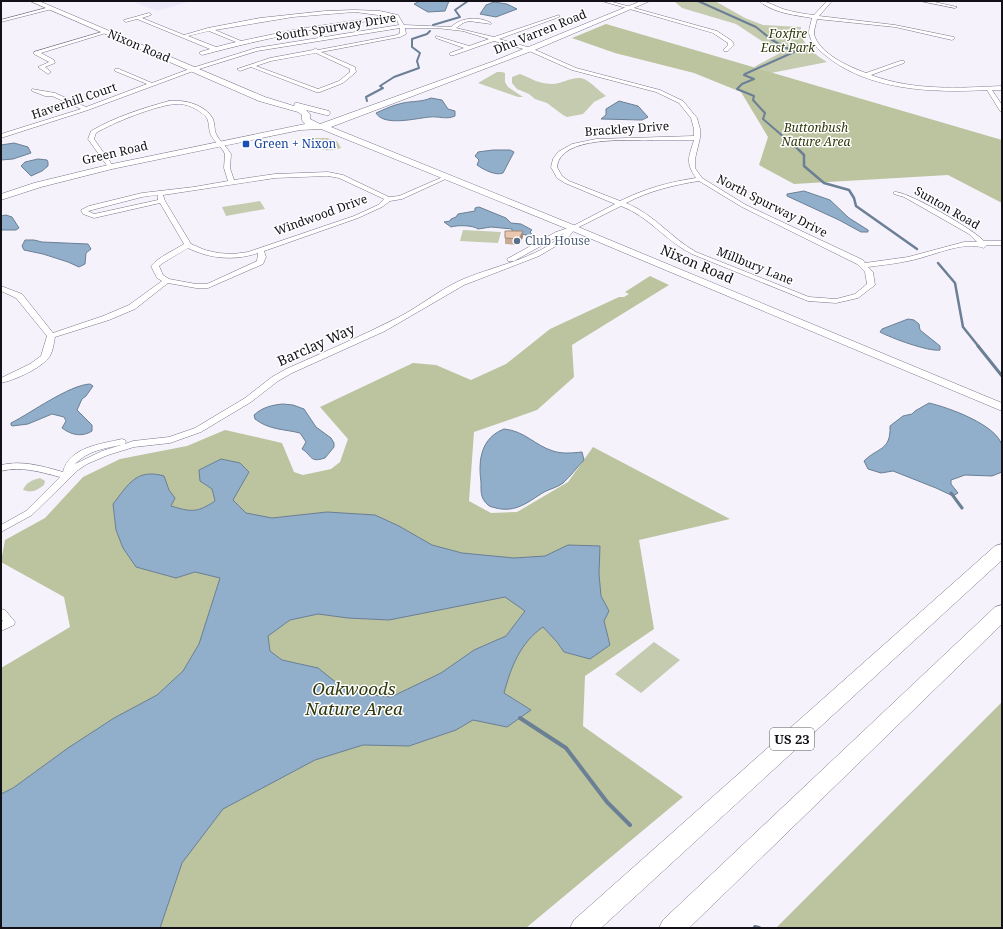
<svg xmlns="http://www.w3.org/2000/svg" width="1003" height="929" viewBox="0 0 1003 929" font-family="'Noto Serif',serif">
  <rect width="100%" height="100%" fill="#f5f2fc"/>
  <path fill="#ede7fa" d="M131,1h60l-34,10z"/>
  <g fill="#c4cbaf">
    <path d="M674,1h41l30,17 18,7 38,2c-2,15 13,27 26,35l-56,11 -17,-6 26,-14 -44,-29 -54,-16z"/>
    <path d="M497,72h5l3,1v9l3,5 15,10h-5l-40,-14z"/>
    <path d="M520,74c13,5 16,9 32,10 12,0 23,-10 34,-4 6,3 14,12 20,16l-12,6 -11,12 -16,3 -4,-2 -16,-12 -12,-4 -6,-5 -12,-5 -5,-6v-6z"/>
    <path d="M315,138h12l10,3 4,7c-13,5 -21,1 -32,-4z"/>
    <path d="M260,201l5,8 -39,7 -4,-9z"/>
    <path d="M463,230l38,2 -3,11 -38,-2z"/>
    <path d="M40,478l5,3 -1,4c-8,6 -12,8 -21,5 3,-8 10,-10 17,-12z"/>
    <path d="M654,642l26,18 -39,33 -26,-19z"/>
  </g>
  <g fill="#bbc49f">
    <path d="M606,24l396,116v63l-54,-28 -154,9 -35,-19 9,-28 -27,-45 -47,-19 -79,-20 -43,-15z"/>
    <path d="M650,276l19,9 -97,60 2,32 -37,33 -63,22 -5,69 22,12 26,-1 51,-30 25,-35 137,72 -91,21 15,89 -69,47 -2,50 100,71 -157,131h-525v-260l69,-41 -6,-30 -63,-35 4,-22 40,-22 38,-41 37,-18 67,-13 38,-16 57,13 12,29 9,3 28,-6 9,-7 8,-23 -28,-32 93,-44 23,2 35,15 35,-16 44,-35 69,-32h5l5,-3 -4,-2z"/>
    <path d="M1001,703l1,225h-226z"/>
  </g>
  <g fill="#91aeca" stroke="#6b7f95" fill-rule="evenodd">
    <path d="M420,1h29l-4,10 -17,1 -14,-8z"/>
    <path d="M494,2l13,2 10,5 -21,8 -16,-3 6,-9z"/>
    <path d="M431,98l11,2 6,9 7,2v5c-9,4 -16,0 -25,1 -13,1 -46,10 -54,-4 9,-4 17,-8 27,-10 9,-2 19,-1 28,-5z"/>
    <path d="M619,101l19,5 10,11 -6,3 -41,-1 5,-4v-6z"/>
    <path d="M14,143l14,4 3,6 -18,6 -12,1v-15z"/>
    <path d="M493,150h17l4,2 -11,21c-7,3 -19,-3 -26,-8l2,-5 -4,-4 3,-4z"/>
    <path d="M38,159l9,1 1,2v4l-6,5 -11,5 -10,-10 4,-4z"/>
    <path d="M804,191l26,9 19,18 19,12v2h-7l-22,-12 -52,-24v-2z"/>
    <path d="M479,207l27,11 5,5 10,1 11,6 -2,2 3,3 -4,1 -17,-5v-2l-21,-2 -13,2c-5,-4 -21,-4 -27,-2l-7,-5 6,-1 1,-2 5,-2 2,-3 17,-3v-3z"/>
    <path d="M6,215l6,2 7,11 -3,2h-15v-14z"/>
    <path d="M25,240h9l8,2 46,2 3,5 -5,4 -1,11 -6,3 -11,-5 -25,-8 -19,-4 -2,-4z"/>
    <path d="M908,319l6,1 5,4 1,6 20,16v4c-11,2 -49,-12 -60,-18l2,-3z"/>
    <path d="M90,384l3,2 -7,10 -4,3 -5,11 15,15v6c-11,7 -22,3 -30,-3l4,-7 -2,-4 -12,-3 -24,10 -16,2 -1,-1v-2c20,-10 58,-38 79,-39z"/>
    <path d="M929,403c18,4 69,22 73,43 1,8 0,18 0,26l-10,4 -27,-1 -14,5v4l7,9 -5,3 -17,-8 -43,-17 -12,2 -13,-4 -4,-8c14,-14 27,-10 26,-35l13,-10 9,-2 3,-3z"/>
    <path d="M283,404l10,1 11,4 12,18 15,11 3,5v4l-9,11c-16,5 -12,-2 -23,-9l4,-7 -6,-9c-16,-4 -31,-3 -45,-14l-1,-4c9,-8 18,-10 29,-11z"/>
    <path d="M504,429c21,2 30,16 49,22 9,3 20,2 29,1l2,8c-7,7 -13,16 -21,23 -5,4 -13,6 -19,9 -16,10 -28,21 -48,16 -3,-1 -6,-1 -8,-3 -8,-7 -7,-14 -7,-23 -3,-22 0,-44 23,-53z"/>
    <path d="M221,459l19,4 9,9 -16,28 13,13 26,5 55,-6 48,3 24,11 33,19 30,8 52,5 31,-2 23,-11 32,1 -1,28 2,22 8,15 -5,10 6,24 -20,14 -26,-7 -7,-10 -14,-15c-23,16 -32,40 -39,66l27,17 -24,17 -34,-7 -17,10 -47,16 -46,-1 -48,15 -92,49 -41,54 -22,65h-159v-134l12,-6 55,-40 46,-30 43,-23 26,-24 16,-27 21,-66 -25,-6 -19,6 -40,-11 -13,-19 -7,-18 -3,-26c15,-19 23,-36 51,-28l5,14 6,8 -4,8c20,6 26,7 44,-5l-3,-12 -12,-8 -1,-11zM505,597l20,14 -19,25 -32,14 -33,23 -50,24 -43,-5 -30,-24 -36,-8 -12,-9 -2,-15 22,-16 28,-6 30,4 41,2z"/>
  </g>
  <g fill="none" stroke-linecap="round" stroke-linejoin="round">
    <g stroke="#6b7f95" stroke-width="2">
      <path d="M698,1l58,26 16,13 22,12 -49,22 -1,1 10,4 -12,5 -5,5 17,7 -1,4 12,13 -2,6 37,32"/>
      <path d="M433,25l27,-8 -5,-7 13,-9"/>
      <path d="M367,101l-1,-4 17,-9 -3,-2 14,-9 25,-9 -2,-7 3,-8 -8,-6v-8l15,-5 3,-3"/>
    </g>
    <g stroke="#6b7f95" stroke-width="2.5">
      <path d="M799,150l5,5v11l20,17 25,7 5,8 2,8 61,43"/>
      <path d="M938,263l17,20 8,44 16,20"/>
    </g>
    <g stroke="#6b7f95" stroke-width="3">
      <path d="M978,346l24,30"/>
      <path d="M951,493l11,15"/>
    </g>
    <g stroke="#6b7f95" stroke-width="4">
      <path d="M520,718l46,30 41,54 23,23"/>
      <path d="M755,927l4,1"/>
    </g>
    <defs>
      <g id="street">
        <path d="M602,1h7l108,30 15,10 2,4 -6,6h-4l-1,-1 5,-5v-2l-15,-10z"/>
        <path d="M759,1c8,0 16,5 24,8 10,3 21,5 31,6l13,-14h5l-13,15 76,9 59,12 1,1 -3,2 -57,-13 -78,-8c-1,4 -3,11 -3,15 5,20 36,33 52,39l34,-12h4v2l-33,12c43,16 87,13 131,11v4h-10l10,15v7l-2,-1 -13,-21c-53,3 -119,1 -162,-35 -6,-5 -15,-13 -16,-22 0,-4 2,-11 3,-15 -18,-3 -39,-5 -53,-17z"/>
        <path d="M920,1h10l27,6 -2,1z"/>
        <path d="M50,7l2,1v1l-51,13v-2z"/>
        <path d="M355,10l25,1 18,4 6,10 47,2c11,-10 28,-11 40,-4v1l-22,-3 -6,2 -7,5 38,9 65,-22v2l-60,22 32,9 45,20 84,22 23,11 14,17 3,11v9l-5,21v9l7,10 44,27 117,55 2,3 43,-6 56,-15h13l-8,-8 -65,-37 -10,-3v-2c12,-2 82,39 90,49h18v4h-15l-3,3c-21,-8 -53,9 -76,13 -13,3 -27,4 -40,6l5,5 2,13 -17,13 -22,5 -28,-2 -116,-47c-28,-14 -42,-37 -71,-48l-46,23 -9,11 -27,16 -75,29 -79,46 -93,42 -14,8 -27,21 -50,30 -31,11 -36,4 -26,8 -21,9 -9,6 -46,45 -31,17v-7l25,-14 34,-34c-20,-5 -38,-11 -59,-6v-6c21,-5 41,1 62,7 6,-25 38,-28 59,-33l3,1 1,2 -1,2 8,-3 36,-4 26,-9 50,-30 27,-21 14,-8c38,-17 76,-33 113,-52 21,-11 39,-26 60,-36 33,-15 80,-22 105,-48l-50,28h-6l-1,-2 49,-27 15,-5 44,-23 -50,-21 -8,-5 -6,-11 2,-8 5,-7 14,-8 24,-5 98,-3v-7l-3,-11 -12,-15 -23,-11 -84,-22 -45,-20 -33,-9 -40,14h-4v-2l14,-5 -28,-10v-2l33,10 20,-7 -26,-8 -26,-3h-32l1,6 -6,3 -79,15 34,15 1,5 -13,11 -23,9h-4l-65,-25 -11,4 -3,-2 33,-11 43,-8 2,-2 3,2 79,-15 3,-2v-5l-143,23 -61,19 -108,40 -87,28v-4l80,-25 -29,-13h-7l-13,-5v-2l23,4 31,14 61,-23 -32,-13v-2h4l33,14 40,-15 64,-20 143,-23 -2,-5 -3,-2c-66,7 -128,20 -192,37l-3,-2 1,-1 10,-3 -73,-30 -11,3 -2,-1v-1l25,-7 2,1v1l-9,3 42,17 24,-7 52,-10 65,-7zM355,12l31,4 -88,13 -57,12 -26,-11 78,-13zM209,31l27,11 -20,5 -28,-11zM316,53l34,16v3l-11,9 -21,8 -62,-23 15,-5zM652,140h42c-5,17 -9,22 2,38 -27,4 -52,11 -76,23l-51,-20 -7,-5 -5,-9c3,-32 72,-26 95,-27zM699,181l43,26 115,57 8,8 2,12 -12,10 -19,5 -27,-2 -113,-45c-26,-15 -41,-37 -70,-49 23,-12 47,-18 73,-22zM121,445l-19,6 -27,13c12,-13 30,-16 46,-19z"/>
        <path d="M105,31l4,1 -68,21 13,7 1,3 -10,4 6,5 -3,2 -10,-7 11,-5 -15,-8v-2z"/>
        <path d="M169,101c15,-2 37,4 44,18 2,5 1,10 3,15 4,8 11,13 15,20l-1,14 4,12 41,-6 53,-2 15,3 46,22 10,-1 46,-20 5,1 -48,22 -12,2 -8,6 -24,11 -94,33 2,6 -3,7 -55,24h-12l-28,-5 -33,26 -26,11 -54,17c-1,6 -2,13 -5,19 -8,12 -35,24 -49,27v-5l29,-14 11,-8 6,-20 -31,-38 -15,-7v-5l21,8 31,39 50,-17 26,-11 33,-24 -5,-3 -6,-12c9,-10 22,-15 33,-22l-24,-41 -66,15 -11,-4 -2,-4 8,-4 53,-13 52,-6 34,-6 -4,-13 1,-14c-3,-7 -11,-12 -14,-19 -3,-6 -1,-13 -5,-18 -7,-8 -20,-14 -30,-13 -19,1 -64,19 -80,29l-2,6 19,27 -1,1h-4l-20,-28 3,-8c24,-14 52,-23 78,-30zM328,176l11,2 45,21 -6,6 -24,11 -106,36 -15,2 -15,-1 -13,-3 -14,-6 -26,-43 -2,-6 112,-17zM158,195v5l-64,14 -6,-3 54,-14zM188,248c22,11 47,13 70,5l-1,8 -50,23h-11l-27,-5 -6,-4 -4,-9 4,-3z"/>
        <path d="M1,609l4,1 10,12 -1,3 -13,6v-9l2,-1 -2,-2z"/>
      </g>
      <path id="secondary" d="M30,1h9l226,96 29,9 1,-3h3l31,8 1,2 -1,2h-3l-20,-5 4,4v5l10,5 174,-63 147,-60h9l-113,48 -206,78 245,99 426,177v8l-432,-181 -249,-101 -21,1 -188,39 -71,18 -40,13v-6l33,-11 78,-19 193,-40 -3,-4v-5l-4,-3 -39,-11z"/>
      <g id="highway">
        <path d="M1002,544v16l-401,368h-31l4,-8 421,-374z"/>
        <path d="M1002,605v19l-313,304h-30l4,-8 332,-313z"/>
      </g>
    </defs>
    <use href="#street" stroke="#7b7489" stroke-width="1"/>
    <use href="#secondary" stroke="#7b7489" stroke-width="1"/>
    <use href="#highway" stroke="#7b7489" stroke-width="1"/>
    <use href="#street" fill="#fff" fill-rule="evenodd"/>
    <use href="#secondary" fill="#fff" fill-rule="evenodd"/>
    <use href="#highway" fill="#fff" fill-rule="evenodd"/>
  </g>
  <path fill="#c8aa95" d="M505,231h18v6l-4,8 -14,-1z"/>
  <path fill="#a38b79" d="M523,231v6l-4,8v-6z"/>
  <path fill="#e9c6ad" stroke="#a38b79" d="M505,231h18l-4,8 -14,-1z"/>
  <rect fill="#1a4fb4" stroke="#fff" stroke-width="1.5" x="242" y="140" width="8" height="8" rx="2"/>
  <circle fill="#5c6f8a" stroke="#fff" stroke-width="1.5" cx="517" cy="241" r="4"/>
  <g text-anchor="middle" stroke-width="3" stroke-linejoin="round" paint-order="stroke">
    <g font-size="12" fill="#131018" stroke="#fff">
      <text transform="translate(336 27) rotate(-9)" y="4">South Spurway Drive</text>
      <text transform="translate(540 32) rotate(-22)" y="4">Dhu Varren Road</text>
      <text transform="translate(139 46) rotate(23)" y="4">Nixon Road</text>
      <text transform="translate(74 101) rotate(-19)" y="4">Haverhill Court</text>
      <text transform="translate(627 129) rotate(-4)" y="4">Brackley Drive</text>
      <text transform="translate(115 153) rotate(-13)" y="4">Green Road</text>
      <text transform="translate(772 206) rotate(27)" y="4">North Spurway Drive</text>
      <text transform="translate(947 208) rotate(30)" y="4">Sunton Road</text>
      <text transform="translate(321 215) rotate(-20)" y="4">Windwood Drive</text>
      <text transform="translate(755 266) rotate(22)" y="4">Millbury Lane</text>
    </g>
    <g font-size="12" font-style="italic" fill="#2f3609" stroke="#fff">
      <text x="788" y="38">Foxfire<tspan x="788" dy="14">East Park</tspan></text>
      <text x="816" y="132">Buttonbush<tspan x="816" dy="14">Nature Area</tspan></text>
    </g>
    <g font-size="12" fill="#164399" stroke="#fff" text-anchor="start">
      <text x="254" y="148">Green + Nixon</text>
    </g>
    <g font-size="12" fill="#4e5e75" stroke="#fff" text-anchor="start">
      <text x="525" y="245">Club House</text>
    </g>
    <rect fill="#fff" stroke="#5a585d" stroke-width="1" x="770" y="728" width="44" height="22" rx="3"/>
    <g font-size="13" font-weight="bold" fill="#131018">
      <text x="792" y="744">US 23</text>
    </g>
    <g font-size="14" fill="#131018" stroke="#fff">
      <text transform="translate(697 264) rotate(23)" y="5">Nixon Road</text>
      <text transform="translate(316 345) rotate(-24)" y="5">Barclay Way</text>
    </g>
    <g font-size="17" font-style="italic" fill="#2f3609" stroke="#fff">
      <text x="354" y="695">Oakwoods<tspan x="354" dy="20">Nature Area</tspan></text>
    </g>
  </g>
  <rect width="1003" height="929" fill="none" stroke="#131018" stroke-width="4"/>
</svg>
